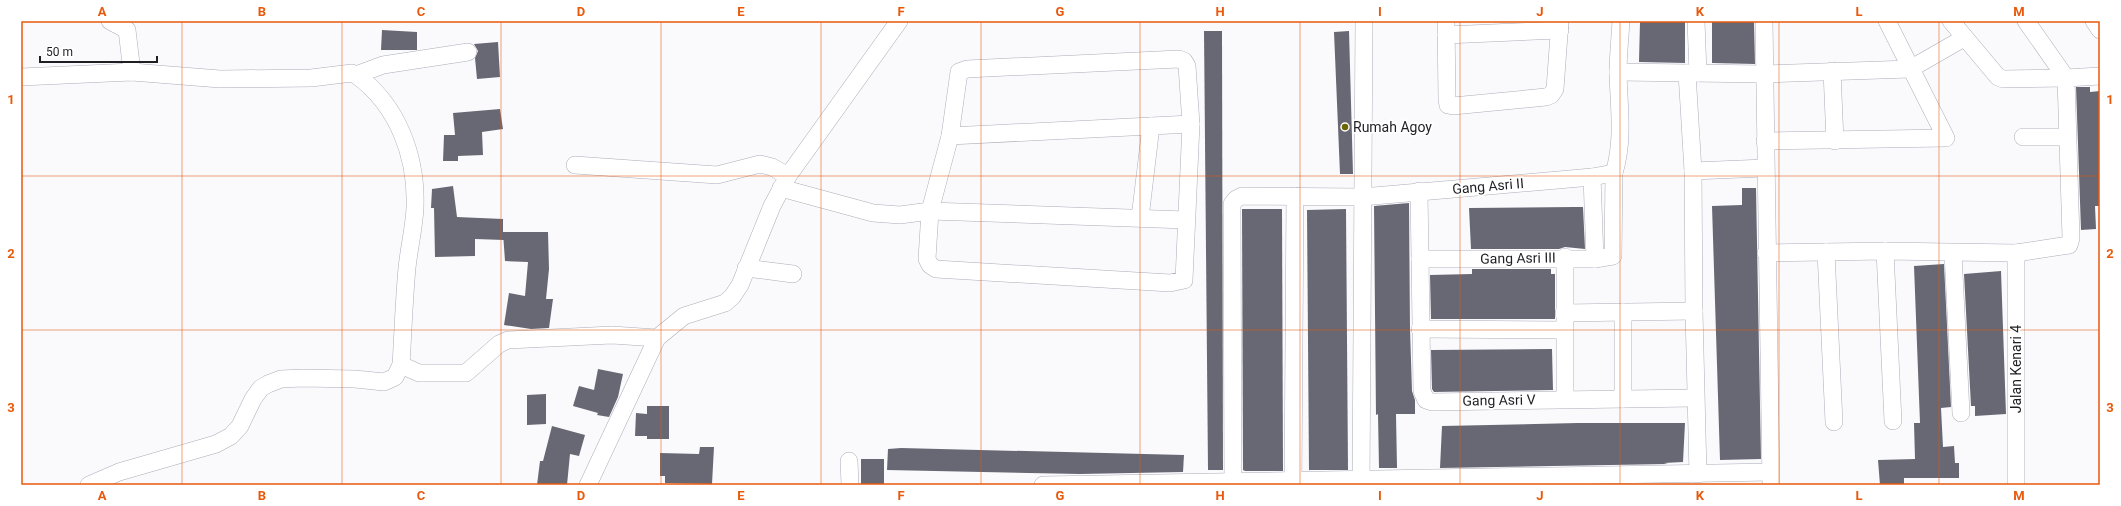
<svg xmlns="http://www.w3.org/2000/svg" width="2121" height="506" viewBox="0 0 2121 506" font-family="Roboto,sans-serif">
  <rect width="100%" height="100%" fill="#fafafd"/>
  <g fill="#686874">
    <path d="M1712,21l42,1 1,42 -43,-1z"/>
    <path d="M1640,22h45v41l-46,-1z"/>
    <path d="M382,30l35,2v18h-36z"/>
    <path d="M1204,31h18l1,439h-15z"/>
    <path d="M1349,31l4,143h-13l-6,-142z"/>
    <path d="M498,42l2,35 -23,2 -2,-21 3,-7 -4,-7z"/>
    <path d="M2076,87h14v5l10,-1v115h-5l1,23 -15,1z"/>
    <path d="M500,109l3,20 -21,3 1,23 -25,1v5h-15l1,-26h11l-2,-22z"/>
    <path d="M453,186l4,31 46,2v13h45l1,37 -3,30h7l-4,29 -18,1 -27,-4 5,-32 16,3 3,-34 -23,-1 -2,-28 1,7 -29,-1v17l-40,1 -1,-49h-3l1,-19z"/>
    <path d="M1742,188h14l5,271 -41,1 -8,-254 30,-1z"/>
    <path d="M1409,203l1,126 2,62 3,9v14h-19l1,54h-18l-1,-54 -2,1 -2,-209z"/>
    <path d="M1575,207h8l2,42 -20,-2 -6,2h-88l-2,-41z"/>
    <path d="M1242,209h40l1,262h-38l-2,-1z"/>
    <path d="M1346,209l2,261h-39l-2,-260z"/>
    <path d="M1944,264l7,143 -10,1 2,39 11,-1 1,17h4v15h-55v7h-24l-2,-25 37,-1 -1,-36h6l-6,-157z"/>
    <path d="M1472,269h79v5h4v45h-124l-1,-44 42,-1z"/>
    <path d="M2001,271l5,143 -31,2v-10h-4l-7,-132z"/>
    <path d="M1552,349l1,41 -119,2 -2,-3 -1,-39z"/>
    <path d="M598,369l25,5 -5,23 -9,20 -12,-2 1,-2 -25,-7 6,-20 15,4z"/>
    <path d="M546,394v30l-19,1v-30z"/>
    <path d="M647,406h22v33h-22v-3h-12l1,-23 11,1z"/>
    <path d="M1578,423h107l-2,39 -19,1 4,1 -228,4 2,-42z"/>
    <path d="M552,426l33,9 -6,21 -9,-2 -3,31h-30l3,-24h3z"/>
    <path d="M700,447h14l-2,37 -47,-1v-7h-5v-23l39,1z"/>
    <path d="M901,448l283,7 -1,17 -103,2 -193,-4 1,-21z"/>
    <rect x="861" y="459" width="23" height="26"/>
  </g>
  <g fill="none" stroke-linecap="round" stroke-linejoin="round">
    <defs>
      <g id="minor">
        <path d="M110,21l17,9 5,42"/>
        <path d="M1446,21l1,78 1,6 5,1 93,-9 5,-2 4,-6 5,-68"/>
        <path d="M1696,21l2,52"/>
        <path d="M1764,21l7,464"/>
        <path d="M1951,21l47,56 5,2 63,-1"/>
        <path d="M2026,21l40,57"/>
        <path d="M2094,21l6,9"/>
        <path d="M1446,35l114,-5"/>
        <path d="M1179,59l5,2 3,5 4,58 -7,156 -14,3 -234,-14 -6,-4 -3,-6 3,-48 20,-75 9,-64 8,-3z"/>
        <path d="M1832,71l3,70"/>
        <path d="M1618,72l146,2 146,-5 54,-31"/>
        <path d="M1687,73l6,98 1,140 4,163"/>
        <path d="M356,75l27,-10 85,-13"/>
        <path d="M21,77l111,-5 88,7 91,-1 41,-5 4,2c42,30 61,82 59,133 -1,20 -6,40 -8,60 -3,32 -4,65 -6,97l18,8h47l33,-29 9,-4 104,-5 45,3"/>
        <path d="M950,136l241,-12"/>
        <path d="M2023,137h44"/>
        <path d="M1765,141l181,-3 -59,-117"/>
        <path d="M575,165l142,10 43,-11 12,3 16,9"/>
        <path d="M1693,171l72,-3"/>
        <path d="M1592,177l3,82"/>
        <path d="M781,188l92,25 27,2 30,-4 256,9"/>
        <path d="M1419,191l3,200 4,9 6,2 263,-4"/>
        <path d="M1140,218l11,-92"/>
        <path d="M1885,251l8,170"/>
        <path d="M1826,252l8,170"/>
        <path d="M1766,253l119,-2 131,2 53,-8 2,-7 -5,-160 34,-2"/>
        <path d="M1953,253l8,160"/>
        <path d="M1420,259h175l18,-3 1,-83c10,-32 5,-66 4,-99 0,-18 2,-35 3,-53"/>
        <path d="M746,268l47,6"/>
        <path d="M1623,312v87"/>
        <path d="M1564,313l130,-2"/>
        <path d="M1420,329l144,1"/>
        <path d="M1565,399v-142"/>
        <path d="M849,461l1,24"/>
        <path d="M89,485l30,-13 97,-28 15,-8 9,-10 13,-27 8,-11 7,-4 13,-5 21,-1 53,1 29,3 11,-5 6,-12"/>
        <path d="M588,485l69,-147 27,-22 41,-13 7,-6 8,-12 32,-79 16,-30 111,-155"/>
        <path d="M1043,485l727,-13"/>
        <path d="M1233,485l-1,-281 4,-5 6,-3 120,1 230,-20 22,-4"/>
        <path d="M1293,485l2,-289"/>
        <path d="M1361,485l3,-464"/>
        <path d="M2016,485v-232"/>
      </g>
    </defs>
    <use href="#minor" stroke="#acacb9" stroke-width="18"/>
    <use href="#minor" stroke="#fff" stroke-width="17"/>
  </g>
  <path fill="none" stroke="#e8590c" stroke-width="1" stroke-opacity="0.55" d="M182,21v464M342,21v464M501,21v464M661,21v464M821,21v464M981,21v464M1140,21v464M1300,21v464M1460,21v464M1620,21v464M1779,21v464M1939,21v464M21,176h2079M21,330h2079"/>
  <circle fill="#6b6600" stroke="#fff" stroke-width="1.5" cx="1345" cy="127" r="4"/>
  <g text-anchor="middle" stroke-width="3.5" stroke-linejoin="round" paint-order="stroke">
    <g font-size="14" fill="#1e1e23" stroke="#fff" text-anchor="start">
      <text x="1353" y="132">Rumah Agoy</text>
    </g>
    <g font-size="14" fill="#1e1e23" stroke="#fff">
      <text transform="translate(1488 186) rotate(-5)" y="5">Gang Asri II</text>
      <text transform="translate(1518 258) rotate(-1)" y="5">Gang Asri III</text>
      <text transform="translate(2016 369) rotate(-90)" y="5">Jalan Kenari 4</text>
      <text transform="translate(1499 400) rotate(-1)" y="5">Gang Asri V</text>
    </g>
  </g>
  <rect width="2121" height="506" fill="none" stroke="#ffffff" stroke-width="44"/>
  <path d="M40 56v6h117v-6" fill="none" stroke="#1e1e23" stroke-width="2"/>
  <text x="46" y="56" font-size="12" fill="#1e1e23" stroke="#ffffff" stroke-width="3" paint-order="stroke">50 m</text>
  <rect x="22" y="22" width="2077" height="462" fill="none" stroke="#e8590c" stroke-width="1.5"/>
  <g font-size="13" text-anchor="middle" font-weight="bold" fill="#e8590c">
    <text x="102" y="16">A</text>
    <text x="262" y="16">B</text>
    <text x="421" y="16">C</text>
    <text x="581" y="16">D</text>
    <text x="741" y="16">E</text>
    <text x="901" y="16">F</text>
    <text x="1060" y="16">G</text>
    <text x="1220" y="16">H</text>
    <text x="1380" y="16">I</text>
    <text x="1540" y="16">J</text>
    <text x="1700" y="16">K</text>
    <text x="1859" y="16">L</text>
    <text x="2019" y="16">M</text>
    <text x="11" y="104">1</text>
    <text x="2110" y="104">1</text>
    <text x="11" y="258">2</text>
    <text x="2110" y="258">2</text>
    <text x="11" y="412">3</text>
    <text x="2110" y="412">3</text>
    <text x="102" y="500">A</text>
    <text x="262" y="500">B</text>
    <text x="421" y="500">C</text>
    <text x="581" y="500">D</text>
    <text x="741" y="500">E</text>
    <text x="901" y="500">F</text>
    <text x="1060" y="500">G</text>
    <text x="1220" y="500">H</text>
    <text x="1380" y="500">I</text>
    <text x="1540" y="500">J</text>
    <text x="1700" y="500">K</text>
    <text x="1859" y="500">L</text>
    <text x="2019" y="500">M</text>
  </g>
</svg>
